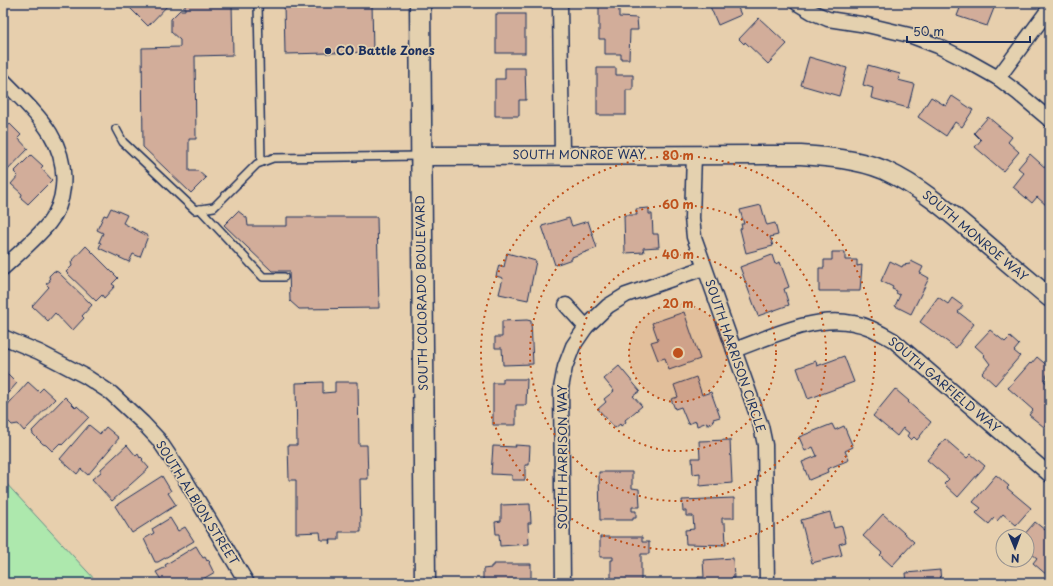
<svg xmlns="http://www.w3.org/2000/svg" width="1053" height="586" viewBox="0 0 1053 586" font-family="'Playpen Sans',sans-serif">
  <rect width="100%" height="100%" fill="#e7cfad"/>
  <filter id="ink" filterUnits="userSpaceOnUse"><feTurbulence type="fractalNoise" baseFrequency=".025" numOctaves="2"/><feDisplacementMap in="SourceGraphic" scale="8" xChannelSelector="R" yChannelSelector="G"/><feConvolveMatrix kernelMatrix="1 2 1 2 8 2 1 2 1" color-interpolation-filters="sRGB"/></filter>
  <g filter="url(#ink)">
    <path fill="#ade8ad" stroke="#648c86" d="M3,480l95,103h-95z"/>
    <g fill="#d2ad9a" stroke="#1b2f5e">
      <path d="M125,3h45l-22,23z"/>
      <path d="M185,3h47l1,52 -38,1 1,83h-7v32h9l8,7 -15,15 -48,-46 -1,-99 38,-1v-7l-9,-8v-13l9,-9h5z"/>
      <path d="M284,3h88l1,49 -88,2z"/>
      <path d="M700,3h36l5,12 -23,10 -9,-21 -8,3z"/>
      <path d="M962,3h34l-9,23 -30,-10z"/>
      <path d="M599,6h20v11l18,1 1,12h-8l-1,29h-8v-5h-16v-15h-6z"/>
      <rect x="496" y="14" width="29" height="39"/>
      <path d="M759,18l28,26 -19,20 -23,-22 -1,2 -5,-5z"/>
      <path d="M809,57l38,11 -8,28 -38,-11z"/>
      <path d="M868,65l32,9 -2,6 16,4 -6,24 -37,-10 2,-10 -10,-3z"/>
      <path d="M505,68h20l1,32h-7v16h-24v-37h10z"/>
      <path d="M597,68h19v7h17v15h-7v25h-29z"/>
      <path d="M952,96l21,14 -11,17 -7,-5 -9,14 -28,-19 13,-20 15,9z"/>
      <path d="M988,117l24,20 -4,5 11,10 -16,19 -28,-24 6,-7 -7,-7z"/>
      <path d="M10,124l11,11 -3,3 10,11 -25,26v-46z"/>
      <path d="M1030,154l20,18v30l-3,4 -10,-9 -5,6 -19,-16 11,-14 -6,-5z"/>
      <path d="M31,155l12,11 -2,2 11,12 -24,24 -7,-6 1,-4 -11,-10 7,-8 -4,-4z"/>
      <path d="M761,205l5,18 1,2 8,-2 3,12 -8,2 3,9 -27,7 -6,-24 2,-1 -1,-4h3l-4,-14z"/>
      <path d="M111,208l16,7 -4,8 25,13 -8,21 -7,-3 -4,8 -30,-14 2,-5 -2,-1 4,-9 -6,-3 7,-15 3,1z"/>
      <path d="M649,208v6h3l1,20h5l1,13 -16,1 1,4 -19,1 -1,-38h13l-1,-6z"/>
      <path d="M238,211l9,7 1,8h39v-9h90l2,91 -80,1 -9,-8 -1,-30h-17l-48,-46z"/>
      <path d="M569,218l3,8 16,-5 9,27 -25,9v2l-17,6 -13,-39z"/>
      <path d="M86,246l32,32 -6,6 3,2 -11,12 -2,-3 -6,6 -30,-29 6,-6 -1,-4z"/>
      <path d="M832,252h13v8h12v6l5,-1 -2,26h-41v-23h5v-8h8z"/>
      <path d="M507,253l29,8 -8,39 -29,-6 4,-16 -7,-2 3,-11 5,2z"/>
      <path d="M772,255l3,9 5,-2 9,25 -5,2 5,16 -31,11 -18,-49z"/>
      <path d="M890,261l12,6 1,-2 7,-1 1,-3 12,6 -3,6 9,5 -18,36 -16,-8 5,-11 -4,-2 1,-2 -5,-2 1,-2 -12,-6z"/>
      <path d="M54,271l4,1 34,33 -10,11 2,2 -12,13 -17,-18 -7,8 -16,-15 17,-19 -3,-3 4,-3 -1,-5z"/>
      <path d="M938,297l10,7 4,-6 11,8 -5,6 16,12 -18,24 -36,-26z"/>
      <path d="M684,312l16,47 -31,11 -4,-12 -7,2 -7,-18 7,-2 -6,-17z"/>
      <path d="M527,320l4,1 2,43 -30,1 -1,-17h-7v-11h7v-16z"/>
      <path d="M990,330l15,12 5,-5 9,8 -5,6 6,5 -25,29 -13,-12 8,-9 -6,-8 1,-1 -10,-9z"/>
      <path d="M844,356l10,26 -46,17 -11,-31 19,-7 1,5z"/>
      <path d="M1037,357l13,11v3l-4,5 1,1 -3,4 6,4v35l-6,7 -15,-12 4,-5 -25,-22 22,-25 1,1z"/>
      <path d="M619,366l21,25 -7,5 9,10 -17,14 1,2 -5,4 -1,-2 -5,4 -17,-19 8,-7 -2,-3 10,-8 -10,-12z"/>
      <path d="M6,372l11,11 -14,16v-24z"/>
      <path d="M696,377l6,18 9,-3 9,25 -7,2 1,3 -7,3v-3l-10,4 -1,-5 -8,3 -7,-17 -6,2 -4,-10 7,-2 -4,-12z"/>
      <path d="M503,379h24l-1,26h-10v20h-23v-42h10z"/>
      <path d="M28,382l11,10 4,-4 12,11 -31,32 -6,-7 -6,1 -9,-9v-6z"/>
      <path d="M323,382v11l12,-1v-10h23l1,63h8l1,34h-8l1,53h-22v8h-18l-1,-8 -24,1v-53h-7l-1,-35h9l-1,-62z"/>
      <path d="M895,389l14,12 -1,1 23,20 -14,18 -3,-3 -3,3 -4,-4 2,-3 -6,-5 -6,8 -24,-20z"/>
      <path d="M65,397l11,11 1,-2 12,11 -27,28 -2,-2 -8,8 -6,-6 -3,-1 -10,-10 -1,-3z"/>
      <path d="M832,424l3,6 9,-4 9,21 -8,4 4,9 -22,9 1,3 -19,8 -7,-18 15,-6 -4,-9 -8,4 -6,-14z"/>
      <path d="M89,425l11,9 6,-7 13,11 -31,37 -7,-6 -4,5 -17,-15z"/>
      <path d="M945,439l22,19 4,-4 14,12 -27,31 -14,-13 5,-5 -22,-19z"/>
      <path d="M730,440l2,43 -32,3v-13l-7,1 -1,-16h8l-1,-17z"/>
      <path d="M127,445l9,11 2,-2 2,4 1,-1 2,2 -1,1 7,8 -37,33 -20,-22 9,-7v-3z"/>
      <path d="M515,445l15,1 -1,19h-4v15h-13v-5l-21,-1 2,-28 23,1z"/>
      <path d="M599,472h33v16l7,1 1,18h-8v4h4v7h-3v2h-33z"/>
      <path d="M996,475l13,11 -2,2 24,20 -15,17 -13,-11 -6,7 -3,-3 -5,6 -13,-11 5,-5 -8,-6z"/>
      <path d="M162,476l9,15 -3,2 8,12 -44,28 -17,-27z"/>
      <path d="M734,498v20h-12v5h3l1,22 -40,-1 -1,-14 9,-1 -1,-13h-7v-5h-3l-1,-11z"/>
      <path d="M530,504l1,19h-3l1,21 -29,2 -1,-12h-3l-1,-12 6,-1v-16z"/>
      <path d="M830,512l4,16 8,-2 4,16 -7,2 3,11 -30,8 -11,-43z"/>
      <path d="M883,514l31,28 -22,24 -12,-11 2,-2 -19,-17z"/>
      <path d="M170,518l8,13 7,-4 9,14 -36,21h-3l-11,-23 10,-6 -2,-4z"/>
      <path d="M1035,522l10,8 2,-3 3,2v45l-2,2 -15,-13 4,-5 -10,-8v-14h-4z"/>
      <path d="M600,537h42v5h7v12h-8v27h-30v-21h2v-3h-13z"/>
      <path d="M196,546l7,12 2,-1 2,4 1,-1 2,2 -1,1 4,8 2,1 -19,11h-33l-7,-11 10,-5 -1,-2z"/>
      <path d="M733,558l1,20h-3l1,5h-34v-6h6l-1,-17z"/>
      <path d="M493,564h38v19l-48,-1v-13l8,-1v-2h2z"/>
      <path d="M940,570l1,13h-34l-1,-10z"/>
    </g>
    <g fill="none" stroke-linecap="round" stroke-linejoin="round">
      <defs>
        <g id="service">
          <path d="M258,3l3,159"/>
          <path d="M116,129l7,13 72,68 19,-3 43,-43 16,-6 148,-2"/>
          <path d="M200,209l63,68h21"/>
        </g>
        <g id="minor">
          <path d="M560,3l2,152"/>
          <path d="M797,3l15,9 16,7 39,6 42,10 29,11 28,14 32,18 20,15 32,27"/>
          <path d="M998,78l51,-69"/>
          <path d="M3,80c30,31 65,59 60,107 -1,12 -6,26 -14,36 -13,16 -31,31 -46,45"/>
          <path d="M694,155l-2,63 2,19 67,189 4,19 2,138"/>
          <path d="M566,305l20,22"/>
          <path d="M3,337l36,15 46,24 26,17 32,30 15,16 27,40 62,104"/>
          <path d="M734,350c37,-13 79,-35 119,-27 15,2 27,10 40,17l157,135"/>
          <path d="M563,583l-2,-195 4,-21 8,-21 13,-19 22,-21 18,-11 78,-27"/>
        </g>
        <path id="tertiary" d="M421,156l379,-1c28,2 57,4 84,15 35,16 63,40 92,65 24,21 49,42 74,63"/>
        <path id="secondary" d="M420,3l5,580"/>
      </defs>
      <use href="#service" stroke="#1b2f5e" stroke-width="10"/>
      <use href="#minor" stroke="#1b2f5e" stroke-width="17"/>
      <use href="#tertiary" stroke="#1b2f5e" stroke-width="21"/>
      <use href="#secondary" stroke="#1b2f5e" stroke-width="23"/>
      <path stroke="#1b2f5e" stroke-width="2.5" stroke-dasharray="4 3" stroke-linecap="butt" d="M330,540v5"/>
      <use href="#service" stroke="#e4d1af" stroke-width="7"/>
      <use href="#minor" stroke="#e4d1af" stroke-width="14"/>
      <use href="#tertiary" stroke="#e4d1af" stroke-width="18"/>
      <use href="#secondary" stroke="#e4d1af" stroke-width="20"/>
    </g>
  </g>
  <circle cx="678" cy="353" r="49" fill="#bf511c" fill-opacity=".12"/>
  <g fill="none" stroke="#bf511c" stroke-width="2" stroke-dasharray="2 4">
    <circle cx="678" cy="353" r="49"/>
    <circle cx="678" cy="353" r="98"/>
    <circle cx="678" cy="353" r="148"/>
    <circle cx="678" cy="353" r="197"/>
  </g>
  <circle fill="#1b2f5e" stroke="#e4d1af" stroke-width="1.5" cx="328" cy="51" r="4"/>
  <g text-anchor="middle" stroke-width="3.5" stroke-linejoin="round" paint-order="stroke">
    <g font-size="12" font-weight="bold" fill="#1b2f5e" stroke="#e4d1af" text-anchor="start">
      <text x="336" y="55">CO Battle Zones</text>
    </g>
    <g font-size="12" fill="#1b2f5e" stroke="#e4d1af">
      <text x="579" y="159">SOUTH MONROE WAY</text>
      <text transform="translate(975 236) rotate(40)" y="4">SOUTH MONROE WAY</text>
      <text transform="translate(422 293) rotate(-91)" y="4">SOUTH COLORADO BOULEVARD</text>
      <text transform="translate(735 356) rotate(71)" y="4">SOUTH HARRISON CIRCLE</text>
      <text transform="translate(944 385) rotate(40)" y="4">SOUTH GARFIELD WAY</text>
      <text transform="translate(563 457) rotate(-90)" y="4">SOUTH HARRISON WAY</text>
      <text transform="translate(197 503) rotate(58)" y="4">SOUTH ALBION STREET</text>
    </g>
  </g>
  <circle cx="678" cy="353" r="6" fill="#bf511c" stroke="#e4d1af" stroke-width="2"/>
  <g font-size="12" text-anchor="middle" font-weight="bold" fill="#bf511c" stroke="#e4d1af" stroke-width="3.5" stroke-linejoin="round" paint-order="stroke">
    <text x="678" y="160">80 m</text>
    <text x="678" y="209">60 m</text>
    <text x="678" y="259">40 m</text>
    <text x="678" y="308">20 m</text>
  </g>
  <rect width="1053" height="586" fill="none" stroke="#e4d1af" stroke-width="16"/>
  <rect x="8" y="8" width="1037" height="570" fill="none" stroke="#1b2f5e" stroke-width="1.5" filter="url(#ink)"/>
  <g transform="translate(1015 548) rotate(179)"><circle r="19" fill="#e4d1af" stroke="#94908f"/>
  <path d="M0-3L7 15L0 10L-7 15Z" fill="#1b2f5e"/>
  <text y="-6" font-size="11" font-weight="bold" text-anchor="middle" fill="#1b2f5e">N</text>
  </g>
  <path d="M907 36v6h123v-6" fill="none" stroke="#1b2f5e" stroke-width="2"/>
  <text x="913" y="36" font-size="12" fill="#1b2f5e" stroke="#e4d1af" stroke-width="3" paint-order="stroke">50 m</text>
</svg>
